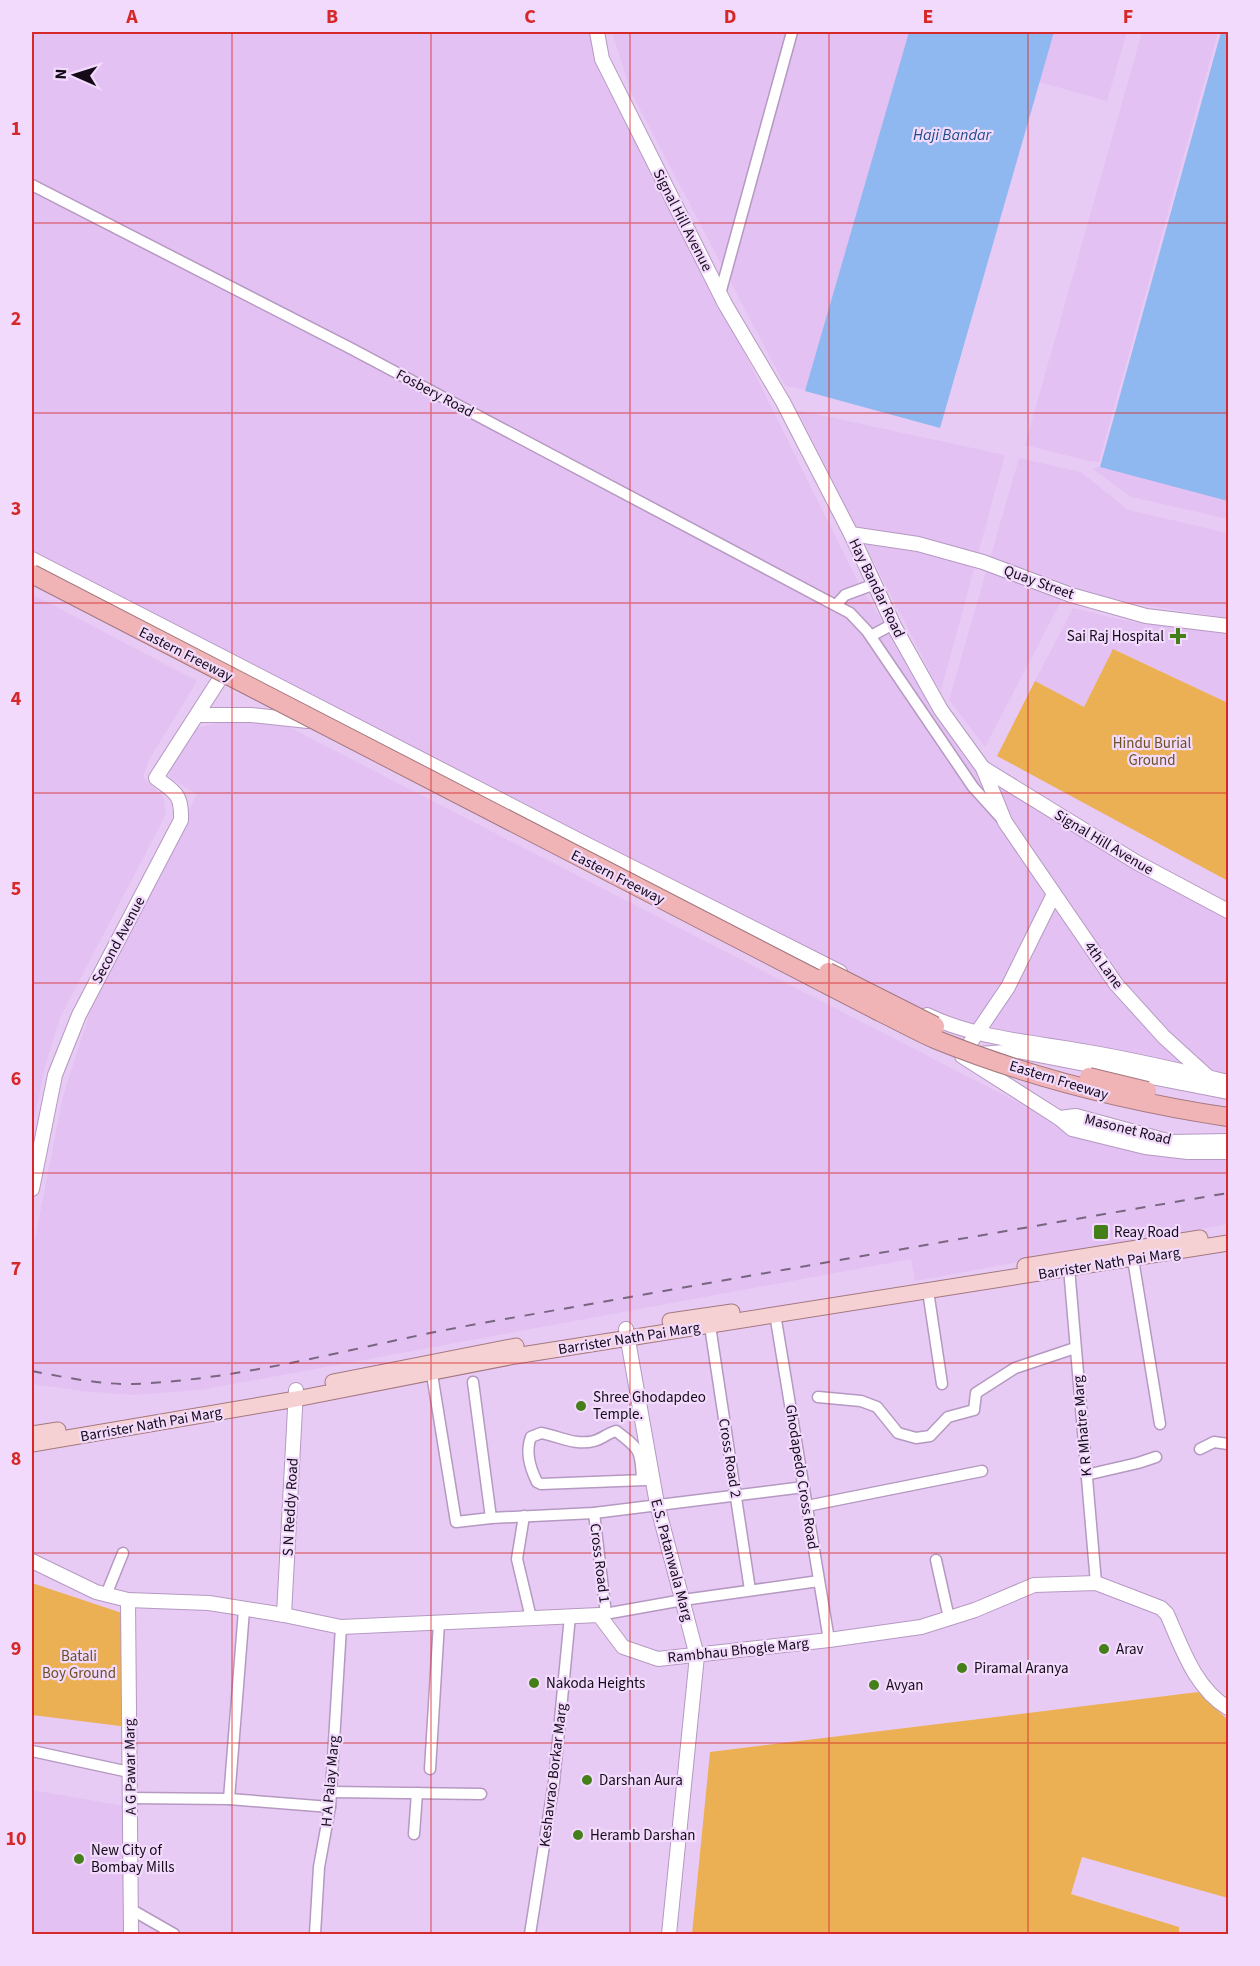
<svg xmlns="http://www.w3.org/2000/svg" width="1260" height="1966" viewBox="0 0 1260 1966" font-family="'Source Sans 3',sans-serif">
  <rect width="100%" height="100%" fill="#e8cbf5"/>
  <g fill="#e3c1f2">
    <path d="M32,32h561l40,96 227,458 116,179 252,150v184l-184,-38 -105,-37 -907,-467z"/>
    <path d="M612,32h297l-102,358 -22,-4 -154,-294z"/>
    <path d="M1054,32h73l-20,69 -68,-19z"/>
    <path d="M1142,32h76l-119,430 -10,-1 -64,-16z"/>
    <path d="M797,410l208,45 -64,235 -7,-10z"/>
    <path d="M1019,458l62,14 47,38 100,23v85l-90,-14 -70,-16 -83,159 -36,-47z"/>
    <path d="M1101,466l127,34v19l-97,-22 -38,-28z"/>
    <path d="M32,594l165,87 -48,79 -6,17 21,21 2,16 -106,204 -16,52 -12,61z"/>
    <path d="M1073,608l51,12 104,14v69l-114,-54 -30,58 -49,-26z"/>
    <path d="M220,722l61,1 816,420 58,12 73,3v66l-313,57 -4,-22 -710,131 -69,5 -49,-4 -51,-7v-130l31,-158 30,-93 104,-209 -27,-16 -1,-9 25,-40z"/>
    <path d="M32,1790l93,16 2,128h-95z"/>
  </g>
  <g fill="#ecb054">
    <path d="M1113,649l115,54v178l-231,-125 38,-75 49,26z"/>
    <path d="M32,1583l93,31 3,113 -96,-12z"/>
    <path d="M1198,1692l30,28v178l-146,-41 -11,37 108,33v7h-487l18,-182z"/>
  </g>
  <g fill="#8eb8ef">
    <path d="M909,32h145l-114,396 -135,-37z"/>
    <path d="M1221,32h7v469l-128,-34z"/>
  </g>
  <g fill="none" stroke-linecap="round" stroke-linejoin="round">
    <defs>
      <g id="street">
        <path d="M32,185l318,163 500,265 17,18 106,156 28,31"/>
        <path d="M720,294l72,-262"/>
        <path d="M836,605l9,-10 30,-11"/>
        <path d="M871,636l22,-12"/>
        <path d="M1133,1259l27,165"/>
        <path d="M1069,1268l27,315"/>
        <path d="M928,1291l14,93"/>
        <path d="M775,1314l54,326"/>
        <path d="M710,1326l40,264"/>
        <path d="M431,1368l25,154 35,-4 103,-5 210,-26"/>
        <path d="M473,1382l18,136"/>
        <path d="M818,1397l43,4 16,6 21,26 18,5 14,-2 18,-19 26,-7 2,-17 39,-25 60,-20"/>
        <path d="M1200,1449l14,-7 14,2"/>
        <path d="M1086,1475l52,-12 18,-6"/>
        <path d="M642,1480c-1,-30 -2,-31 -26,-49 -8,2 -14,8 -22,10 -19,5 -35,-5 -53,-8l-10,4c-6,15 -1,31 6,45l4,2 104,-4h7"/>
        <path d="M807,1506l175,-35"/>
        <path d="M594,1513l12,101"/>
        <path d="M524,1516l-7,43 14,59"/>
        <path d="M936,1560l13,58"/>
        <path d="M106,1595l17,-42"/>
        <path d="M599,1615l84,-15 136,-19"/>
        <path d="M32,1751l97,21"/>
        <path d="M430,1769l9,-146"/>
        <path d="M331,1792l150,2"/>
        <path d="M129,1798l100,1 101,8"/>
        <path d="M229,1799l15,-189"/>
        <path d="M414,1834l3,-41"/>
        <path d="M132,1910l42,24"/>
        <path d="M315,1934l4,-67 11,-60 11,-180"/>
        <path d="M530,1934l24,-152 16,-166"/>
      </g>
      <g id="secondary">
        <path d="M597,32l5,27 123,245 58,98 68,132 44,94 46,82 42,58 22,54 111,162 48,53 44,40 7,12"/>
        <path d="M851,534l67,10 65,18 88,33 75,21 82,10"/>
        <path d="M32,559l554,285 254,128"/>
        <path d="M198,715h53l57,6"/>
        <path d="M983,768l153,94 92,49"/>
        <path d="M927,1015c49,24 108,27 161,37 47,8 94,19 140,30"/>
        <path d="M979,1054l39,-3 210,41"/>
        <path d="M962,1055l46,-68 46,-93"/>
        <path d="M962,1056l97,62 13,11 73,18 43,5h40"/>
        <path d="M1059,1118l17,-2 95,26 57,-1"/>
        <path d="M32,1189l23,-114 24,-60 102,-195c1,-26 -6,-28 -25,-42l65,-101"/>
        <path d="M626,1329l31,175 40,152 -28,278"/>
        <path d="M32,1561l64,31 32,8 81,3 75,12 57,12 258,-12 24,32 35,12 171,-19 92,-13 54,-17 59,-25 62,-2 65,25 6,6c15,34 28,74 61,94"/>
        <path d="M128,1600l3,334"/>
        <path d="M284,1615l12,-225"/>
      </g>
      <g id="primary">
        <path d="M1025,1266l175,-28"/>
        <path d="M670,1321l62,-9"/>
        <path d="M333,1382l183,-36"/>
        <path d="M32,1434l26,-4"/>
        <path d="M32,1444l264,-45 219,-43 713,-113"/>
      </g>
    </defs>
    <use href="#street" stroke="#b599c1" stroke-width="13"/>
    <use href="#secondary" stroke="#b599c1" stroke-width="16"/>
    <use href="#primary" stroke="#a3787f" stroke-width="17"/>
    <use href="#street" stroke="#fff" stroke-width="10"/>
    <use href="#secondary" stroke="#fff" stroke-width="14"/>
    <use href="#primary" stroke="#f6d1d3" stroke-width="15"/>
    <path stroke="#786580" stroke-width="2" stroke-dasharray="10 10" stroke-linecap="butt" d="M32,1371c30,6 71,14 102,13 118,-5 233,-41 349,-61 248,-44 497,-88 745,-130"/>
    <defs>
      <g id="highway-bridge">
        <path d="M32,574l848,438c19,9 38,20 57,28 94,38 192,62 291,77"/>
        <path d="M828,972l107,54"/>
        <path d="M1089,1077l58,14"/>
      </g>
    </defs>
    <use href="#highway-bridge" stroke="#a3787f" stroke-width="20" stroke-linecap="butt"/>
    <use href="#highway-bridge" stroke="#f0b3b6" stroke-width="18"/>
  </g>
  <path fill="none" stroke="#d62828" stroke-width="1.5" stroke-opacity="0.55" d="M232,32v1902M431,32v1902M630,32v1902M829,32v1902M1028,32v1902M32,223h1196M32,413h1196M32,603h1196M32,793h1196M32,983h1196M32,1173h1196M32,1363h1196M32,1553h1196M32,1743h1196"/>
  <g fill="#447f1a" stroke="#f2dafc" stroke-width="2">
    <path d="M1175 627h6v6h6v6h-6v6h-6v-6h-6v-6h6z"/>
    <rect x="1093" y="1224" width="16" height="16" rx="3"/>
    <circle cx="581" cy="1406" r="6"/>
    <circle cx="1104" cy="1649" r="6"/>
    <circle cx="962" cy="1668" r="6"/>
    <circle cx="534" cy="1683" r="6"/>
    <circle cx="874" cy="1685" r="6"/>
    <circle cx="587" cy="1780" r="6"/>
    <circle cx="578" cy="1835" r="6"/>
    <circle cx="79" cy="1859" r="6"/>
  </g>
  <g text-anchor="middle" stroke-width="4.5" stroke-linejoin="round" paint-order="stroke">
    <g font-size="15" fill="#140a18" stroke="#f2dafc">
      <text transform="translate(683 220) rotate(63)" y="5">Signal Hill Avenue</text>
      <text transform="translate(435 393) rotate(28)" y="5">Fosbery Road</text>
      <text transform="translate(1039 582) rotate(20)" y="5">Quay Street</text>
      <text transform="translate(877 588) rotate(64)" y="5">Hay Bandar Road</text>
      <text transform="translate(186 654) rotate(27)" y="5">Eastern Freeway</text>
      <text transform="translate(1104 842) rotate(31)" y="5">Signal Hill Avenue</text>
      <text transform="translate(618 877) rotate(27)" y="5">Eastern Freeway</text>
      <text transform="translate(118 940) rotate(-62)" y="5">Second Avenue</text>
      <text transform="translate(1104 965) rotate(54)" y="5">4th Lane</text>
      <text transform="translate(1059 1080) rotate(17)" y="5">Eastern Freeway</text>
      <text transform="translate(1128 1129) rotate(14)" y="5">Masonet Road</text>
      <text transform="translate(1109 1263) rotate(-9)" y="5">Barrister Nath Pai Marg</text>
      <text transform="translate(629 1338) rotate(-9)" y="5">Barrister Nath Pai Marg</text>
      <text transform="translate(151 1424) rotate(-10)" y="5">Barrister Nath Pai Marg</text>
      <text transform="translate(1082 1426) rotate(-95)" y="5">K R Mhatre Marg</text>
      <text transform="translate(730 1458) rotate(81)" y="5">Cross Road 2</text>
      <text transform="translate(802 1477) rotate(81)" y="5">Ghodapedo Cross Road</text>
      <text transform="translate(290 1507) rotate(-87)" y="5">S N Reddy Road</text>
      <text transform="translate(672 1560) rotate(75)" y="5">E.S. Patanwala Marg</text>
      <text transform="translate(600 1563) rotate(83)" y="5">Cross Road 1</text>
      <text transform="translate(738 1650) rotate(-6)" y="5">Rambhau Bhogle Marg</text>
      <text transform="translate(130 1767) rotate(-91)" y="5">A G Pawar Marg</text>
      <text transform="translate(553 1775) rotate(-83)" y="5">Keshavrao Borkar Marg</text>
      <text transform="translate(330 1781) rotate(-85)" y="5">H A Palay Marg</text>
    </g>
    <g font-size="15" fill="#140a18" stroke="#f2dafc" text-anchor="start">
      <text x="1164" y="641" text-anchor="end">Sai Raj Hospital</text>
      <text x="1114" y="1237">Reay Road</text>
      <text x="593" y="1402">Shree Ghodapdeo<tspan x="593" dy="17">Temple.</tspan></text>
      <text x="1116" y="1654">Arav</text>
      <text x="974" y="1673">Piramal Aranya</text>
      <text x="546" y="1688">Nakoda Heights</text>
      <text x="886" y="1690">Avyan</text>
      <text x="599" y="1785">Darshan Aura</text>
      <text x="590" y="1840">Heramb Darshan</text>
      <text x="91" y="1855">New City of<tspan x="91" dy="17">Bombay Mills</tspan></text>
    </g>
    <g font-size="15" fill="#6d5023" stroke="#f2dafc">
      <text x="1152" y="748">Hindu Burial<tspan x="1152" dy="17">Ground</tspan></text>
      <text x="79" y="1661">Batali<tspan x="79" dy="17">Boy Ground</tspan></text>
    </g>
    <g font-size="16" font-style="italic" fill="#1f4d87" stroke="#f2dafc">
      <text x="952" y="140">Haji Bandar</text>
    </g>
  </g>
  <rect width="1260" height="1966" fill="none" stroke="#f2dafc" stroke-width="66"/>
  <g transform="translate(75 75) rotate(273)" stroke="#f2dafc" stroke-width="4.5" paint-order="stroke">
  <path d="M0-4.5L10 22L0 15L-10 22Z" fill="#140a18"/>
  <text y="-9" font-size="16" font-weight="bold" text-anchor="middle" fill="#140a18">N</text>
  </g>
  <rect x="33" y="33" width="1194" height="1900" fill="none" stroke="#d62828" stroke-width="2"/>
  <g font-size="20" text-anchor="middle" font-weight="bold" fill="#d62828">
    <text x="132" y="23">A</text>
    <text x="332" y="23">B</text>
    <text x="530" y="23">C</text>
    <text x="730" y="23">D</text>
    <text x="928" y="23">E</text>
    <text x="1128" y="23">F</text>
    <text x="16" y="135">1</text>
    <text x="16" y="325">2</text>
    <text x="16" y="515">3</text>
    <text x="16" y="705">4</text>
    <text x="16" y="895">5</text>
    <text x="16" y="1085">6</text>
    <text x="16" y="1275">7</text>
    <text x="16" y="1465">8</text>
    <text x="16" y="1655">9</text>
    <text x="16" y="1845">10</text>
  </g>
</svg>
